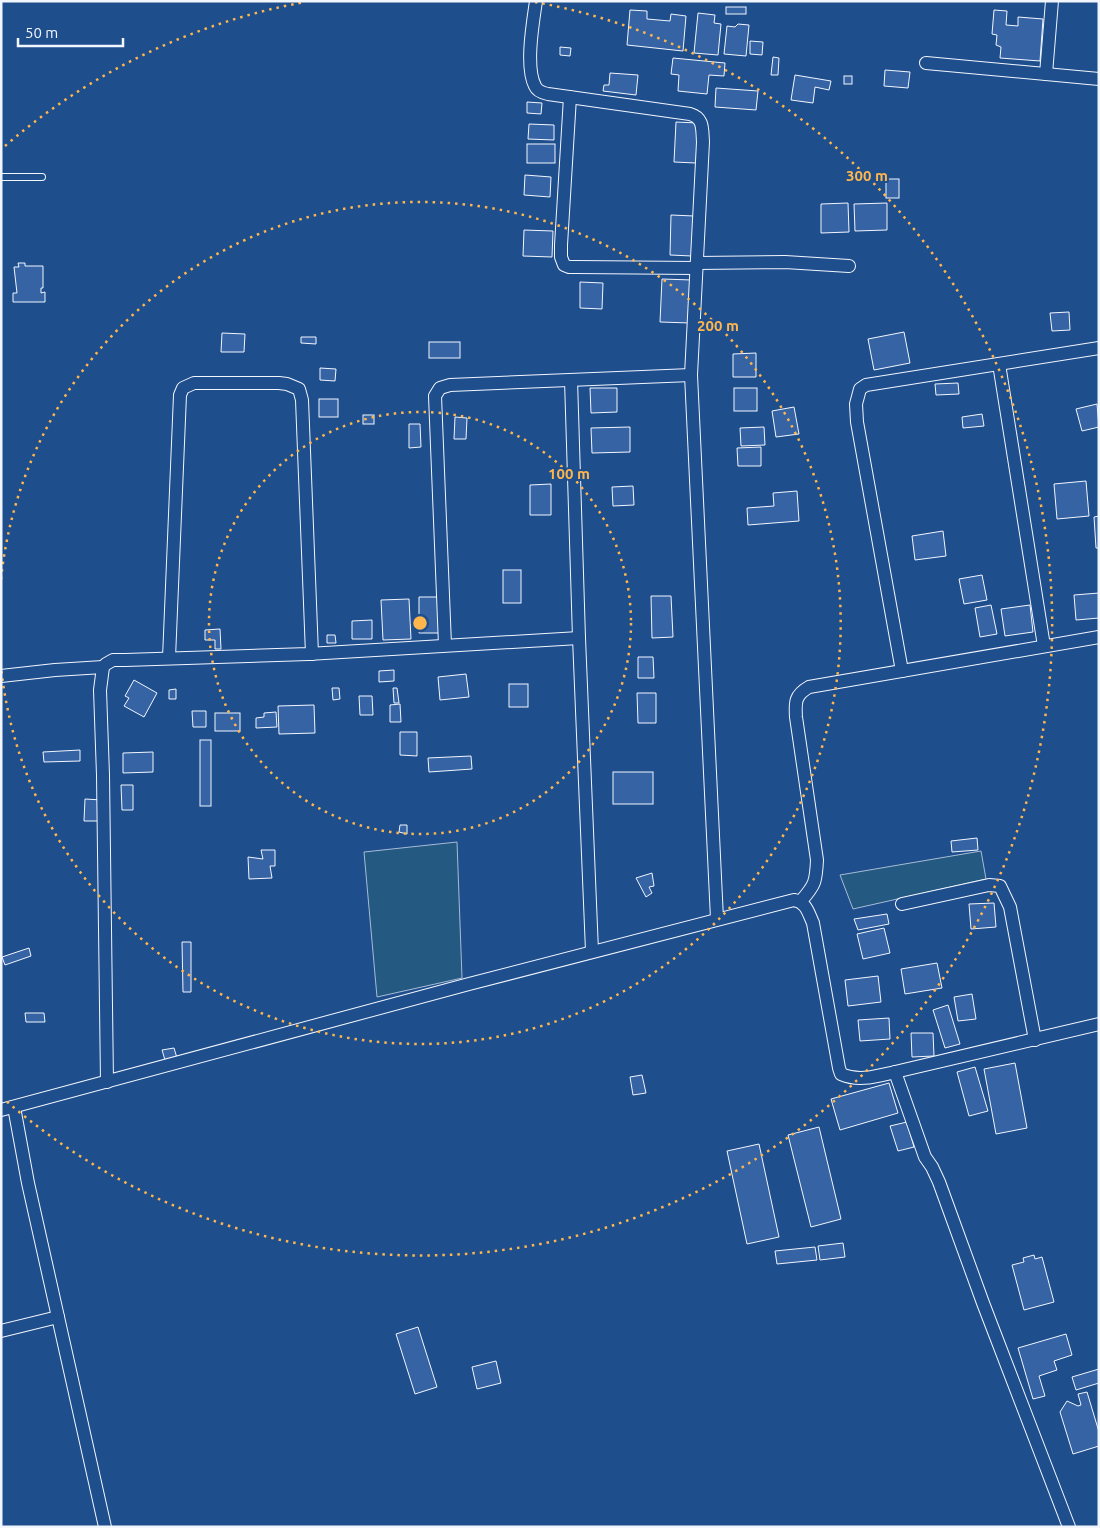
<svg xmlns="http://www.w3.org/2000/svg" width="1100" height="1528" viewBox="0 0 1100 1528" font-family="Ubuntu,sans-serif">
  <rect width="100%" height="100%" fill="#1f4e8c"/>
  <g fill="#245a82" stroke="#a8bbd7">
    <path d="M457,842l5,136 -85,19 -13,-145z"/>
    <path d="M981,851l5,28 -133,30 -13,-34z"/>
  </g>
  <g fill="#3563a3" stroke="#f2f6ff">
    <rect x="726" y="7" width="20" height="7"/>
    <path d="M630,10l17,1v8l23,2 1,-7 15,2 -3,35 -56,-6z"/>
    <path d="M994,10l13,1 -1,14 12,1v-9l25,2 -3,42 -40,-3 1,-11 -5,-2 1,-10 -5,-1z"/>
    <path d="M698,13l17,2 -1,8 7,1 -3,31 -24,-2z"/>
    <path d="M738,24l11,1 -3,31 -22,-2 3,-28 8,1z"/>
    <path d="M750,41l13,1 -1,13 -12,-1z"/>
    <path d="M560,47l11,1 -1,8 -10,-1z"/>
    <path d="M773,57l6,1 -1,17h-7z"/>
    <path d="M673,58l52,5 -1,13 -15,-1 -2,19 -29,-3 1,-16 -8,-1z"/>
    <path d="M885,70l25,2 -2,16 -24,-2z"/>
    <path d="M610,73l28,2 -2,20 -33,-4 1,-6h5z"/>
    <path d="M795,75l36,6 -2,9 -14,-3 -2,16 -22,-3z"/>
    <rect x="844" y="76" width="8" height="8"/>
    <path d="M716,88l42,3 -2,19 -41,-3z"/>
    <path d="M527,102l15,1 -1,11 -14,-1z"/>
    <path d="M676,122l22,1 -2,40 -22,-1z"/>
    <path d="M529,124l25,1v15l-26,-1z"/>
    <rect x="527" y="144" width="28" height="19"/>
    <path d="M525,175l26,2 -1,20 -26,-2z"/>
    <rect x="886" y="179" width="13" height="19"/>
    <path d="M848,203l1,29 -28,1v-29z"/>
    <path d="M887,203v27l-32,1 -1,-27z"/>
    <path d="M671,215l23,1 -2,40 -22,-1z"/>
    <path d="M524,230l29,1 -1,26 -29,-1z"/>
    <path d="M18,263h7v3h18v22h-2v5l4,-1v10h-32v-9h4l-3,-26h5z"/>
    <path d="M662,279l30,1 -2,43 -30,-1z"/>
    <path d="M580,282l23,1 -1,26 -22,-1z"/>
    <path d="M1069,312l1,18 -18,1 -2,-18z"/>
    <path d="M904,332l6,31 -36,7 -6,-31z"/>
    <path d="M222,333l23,1 -1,18h-23z"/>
    <path d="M301,337h15v7l-15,-1z"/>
    <rect x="429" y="342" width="31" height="16"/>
    <path d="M756,353v24h-23v-23z"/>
    <path d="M320,368l16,1 -1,12 -15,-1z"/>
    <path d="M958,383l1,11 -23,1 -1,-11z"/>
    <path d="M590,388h27v24l-26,1z"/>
    <rect x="734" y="388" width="23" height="23"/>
    <rect x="319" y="399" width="19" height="18"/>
    <path d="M1097,404l2,23 -17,4 -6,-22z"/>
    <path d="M794,407l5,27 -23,3 -4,-26z"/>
    <path d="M982,414l2,12 -21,2 -1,-11z"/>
    <rect x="363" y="415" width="11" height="9"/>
    <path d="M455,417l12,1 -1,21h-12z"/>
    <path d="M409,424h11l1,23 -12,1z"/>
    <path d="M630,427v25l-38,1 -1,-25z"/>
    <path d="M764,427l1,18 -24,1 -1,-18z"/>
    <path d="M761,447v19h-23l-1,-18z"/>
    <path d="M1086,481l3,35 -32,3 -3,-35z"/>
    <path d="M551,484v31h-21v-30z"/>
    <path d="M633,486l1,19 -21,1 -1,-19z"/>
    <path d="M797,491l2,30 -51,4 -1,-17 27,-2 -1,-13z"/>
    <path d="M1099,516v32h-3l-2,-31z"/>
    <path d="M943,531l3,25 -31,4 -3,-24z"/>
    <rect x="503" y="570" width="18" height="33"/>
    <path d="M982,575l5,25 -23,4 -5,-25z"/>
    <path d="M1099,593v25l-23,2 -2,-25z"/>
    <path d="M651,596h20l2,41 -21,1z"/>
    <path d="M419,597h24l1,36h-25z"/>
    <path d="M409,599l2,40 -28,1 -2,-40z"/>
    <path d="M991,605l6,29 -17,3 -5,-29z"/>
    <path d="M1030,605l3,27 -28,4 -4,-27z"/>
    <path d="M372,620v19h-20v-18z"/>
    <path d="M220,629l1,20h-6v-9h-10v-10z"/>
    <path d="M327,635h8l1,8h-9z"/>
    <path d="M638,657h15l1,21h-16z"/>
    <path d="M394,670v11l-15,1v-11z"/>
    <path d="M466,674l3,23 -29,3 -2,-23z"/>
    <path d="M134,680l23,13 -13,24 -20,-11 5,-8 -4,-2z"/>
    <rect x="509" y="684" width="19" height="23"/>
    <path d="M332,688h7l1,11 -7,1z"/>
    <path d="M393,688h4l2,15h-5z"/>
    <path d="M176,689v10h-7v-9z"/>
    <path d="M637,693h19v30h-18z"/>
    <path d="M359,696h13l1,19h-13z"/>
    <path d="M400,704l1,18h-11v-17z"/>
    <path d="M314,705l1,28 -36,1 -1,-28z"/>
    <path d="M192,711h14v16h-13z"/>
    <path d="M276,712l1,15 -21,1v-10l8,-1v-4z"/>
    <rect x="215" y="713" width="25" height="18"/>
    <path d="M400,732h17v24l-17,-1z"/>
    <rect x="200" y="740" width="11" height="66"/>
    <path d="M80,750v11l-36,1 -1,-10z"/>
    <path d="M153,752v20l-30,1v-20z"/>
    <path d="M471,756l1,13 -43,3 -1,-14z"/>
    <rect x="613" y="772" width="40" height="32"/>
    <path d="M121,785h12v25h-11z"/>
    <path d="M85,799l17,1 -1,21h-17z"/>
    <path d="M400,825h7v9l-8,-2z"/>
    <path d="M977,838l1,12 -26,2 -1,-11z"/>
    <path d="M261,850h14v16h-5l2,12 -23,1 -1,-22 15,2z"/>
    <path d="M652,873l2,13 -5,1 3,6 -6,4 -10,-19z"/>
    <path d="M994,903l2,24 -25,2 -2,-25z"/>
    <path d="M887,914l2,10 -31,6 -4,-11z"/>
    <path d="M884,928l6,25 -27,6 -6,-25z"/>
    <path d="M182,942h9v50h-8z"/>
    <path d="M29,948l2,8 -26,9 -3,-8z"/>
    <path d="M937,963l5,25 -37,6 -4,-25z"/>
    <path d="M878,976l3,26 -33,4 -3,-26z"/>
    <path d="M972,994l4,25 -18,2 -4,-24z"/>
    <path d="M948,1005l12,39 -15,4 -12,-38z"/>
    <path d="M25,1013h19l1,9h-19z"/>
    <path d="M889,1018l1,21 -30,2 -2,-21z"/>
    <path d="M911,1033h22l1,23 -22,1z"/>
    <path d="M174,1048l3,10 -12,2 -3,-10z"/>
    <path d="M1015,1063l12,65 -31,6 -12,-65z"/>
    <path d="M975,1067l13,44 -19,5 -12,-44z"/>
    <path d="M642,1075l4,18 -13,2 -3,-18z"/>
    <path d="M889,1083l9,30 -58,17 -9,-31z"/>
    <path d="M907,1122l7,25 -16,4 -8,-25z"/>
    <path d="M819,1127l22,92 -30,8 -23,-92z"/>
    <path d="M759,1144l20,93 -32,7 -20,-93z"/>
    <path d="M843,1243l2,14 -25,3 -2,-14z"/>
    <path d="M815,1247l2,13 -40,4 -2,-13z"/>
    <path d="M1034,1255l1,4 7,-2 12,45 -30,8 -12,-45 12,-3 -1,-4z"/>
    <path d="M418,1327l19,60 -22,7 -19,-60z"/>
    <path d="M1066,1334l6,21 -18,6 3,9 -18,6 6,20 -12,3 -15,-51z"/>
    <path d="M496,1361l5,22 -24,6 -5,-22z"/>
    <path d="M1099,1369v14l-23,7 -4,-13z"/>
    <path d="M1087,1392l12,40v14l-26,8 -13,-42 7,-11 11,5 3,-1 -3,-11z"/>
  </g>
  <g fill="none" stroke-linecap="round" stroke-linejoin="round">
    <defs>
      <path id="service" d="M1,177h41"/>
      <g id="minor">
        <path d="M536,1c-3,21 -11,66 -1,85 2,5 8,7 13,8l142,20c14,4 12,15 13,28l-12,233 26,544"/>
        <path d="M926,63l173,16"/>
        <path d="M1046,74l6,-73"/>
        <path d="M570,97l-9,148v12l3,8 5,2h7l120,1"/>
        <path d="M697,263l88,-1 64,4"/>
        <path d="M999,364l45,282"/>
        <path d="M571,380l8,258 13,313"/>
        <path d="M445,645l-10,-249 5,-8 10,-3 241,-10"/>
        <path d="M169,658l11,-263 3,-7 11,-5h85l8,1 12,5 3,11 10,254"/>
        <path d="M902,671l-45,-249 -1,-18 4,-15 6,-4 233,-37"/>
        <path d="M1,676l54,-6 48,-3"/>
        <path d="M801,901c14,-16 15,-19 16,-41l-21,-143c-1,-15 -1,-22 13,-30l290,-50"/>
        <path d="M902,904l87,-19 11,1 10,21 25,133"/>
        <path d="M895,1072l30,85 7,10 7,15 44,121 86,224"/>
        <path d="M107,1082l-4,-307 -3,-85 3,-23 3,-3 7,-4h12l183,-6 271,-16"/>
        <path d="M14,1107l14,76 77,344"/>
        <path d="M1,1110l468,-126 325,-84c12,2 14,12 19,23l26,145 2,6c18,8 36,2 54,-2l204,-48"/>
        <path d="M1,1331l57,-14"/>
      </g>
    </defs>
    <use href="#service" stroke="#f2f6ff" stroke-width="8"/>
    <use href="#minor" stroke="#f2f6ff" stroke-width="14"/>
    <use href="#service" stroke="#1f4e8c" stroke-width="6"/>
    <use href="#minor" stroke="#1f4e8c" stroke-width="12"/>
  </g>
  <g fill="none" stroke="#ffb74d" stroke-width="2.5" stroke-dasharray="2.5 5">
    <circle cx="420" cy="623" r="211"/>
    <path d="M1 579A421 421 0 1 1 1 667"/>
    <path d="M5 146A632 632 0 0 1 305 2M535 2A632 632 0 1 1 5 1100"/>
  </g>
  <circle cx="420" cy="623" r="8" fill="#ffb74d" stroke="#1f4e8c" stroke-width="2.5"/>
  <g font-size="15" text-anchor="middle" font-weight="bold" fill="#ffb74d" stroke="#1f4e8c" stroke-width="4" stroke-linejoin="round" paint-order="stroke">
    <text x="867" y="181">300 m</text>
    <text x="718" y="331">200 m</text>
    <text x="569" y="479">100 m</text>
  </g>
  <rect width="1100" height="1528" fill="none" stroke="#f2f6ff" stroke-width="5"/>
  <path d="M18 38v8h105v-8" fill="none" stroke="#f2f6ff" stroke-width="2.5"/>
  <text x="25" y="38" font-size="15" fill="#f2f6ff" stroke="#1f4e8c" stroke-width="4" paint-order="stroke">50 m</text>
</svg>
